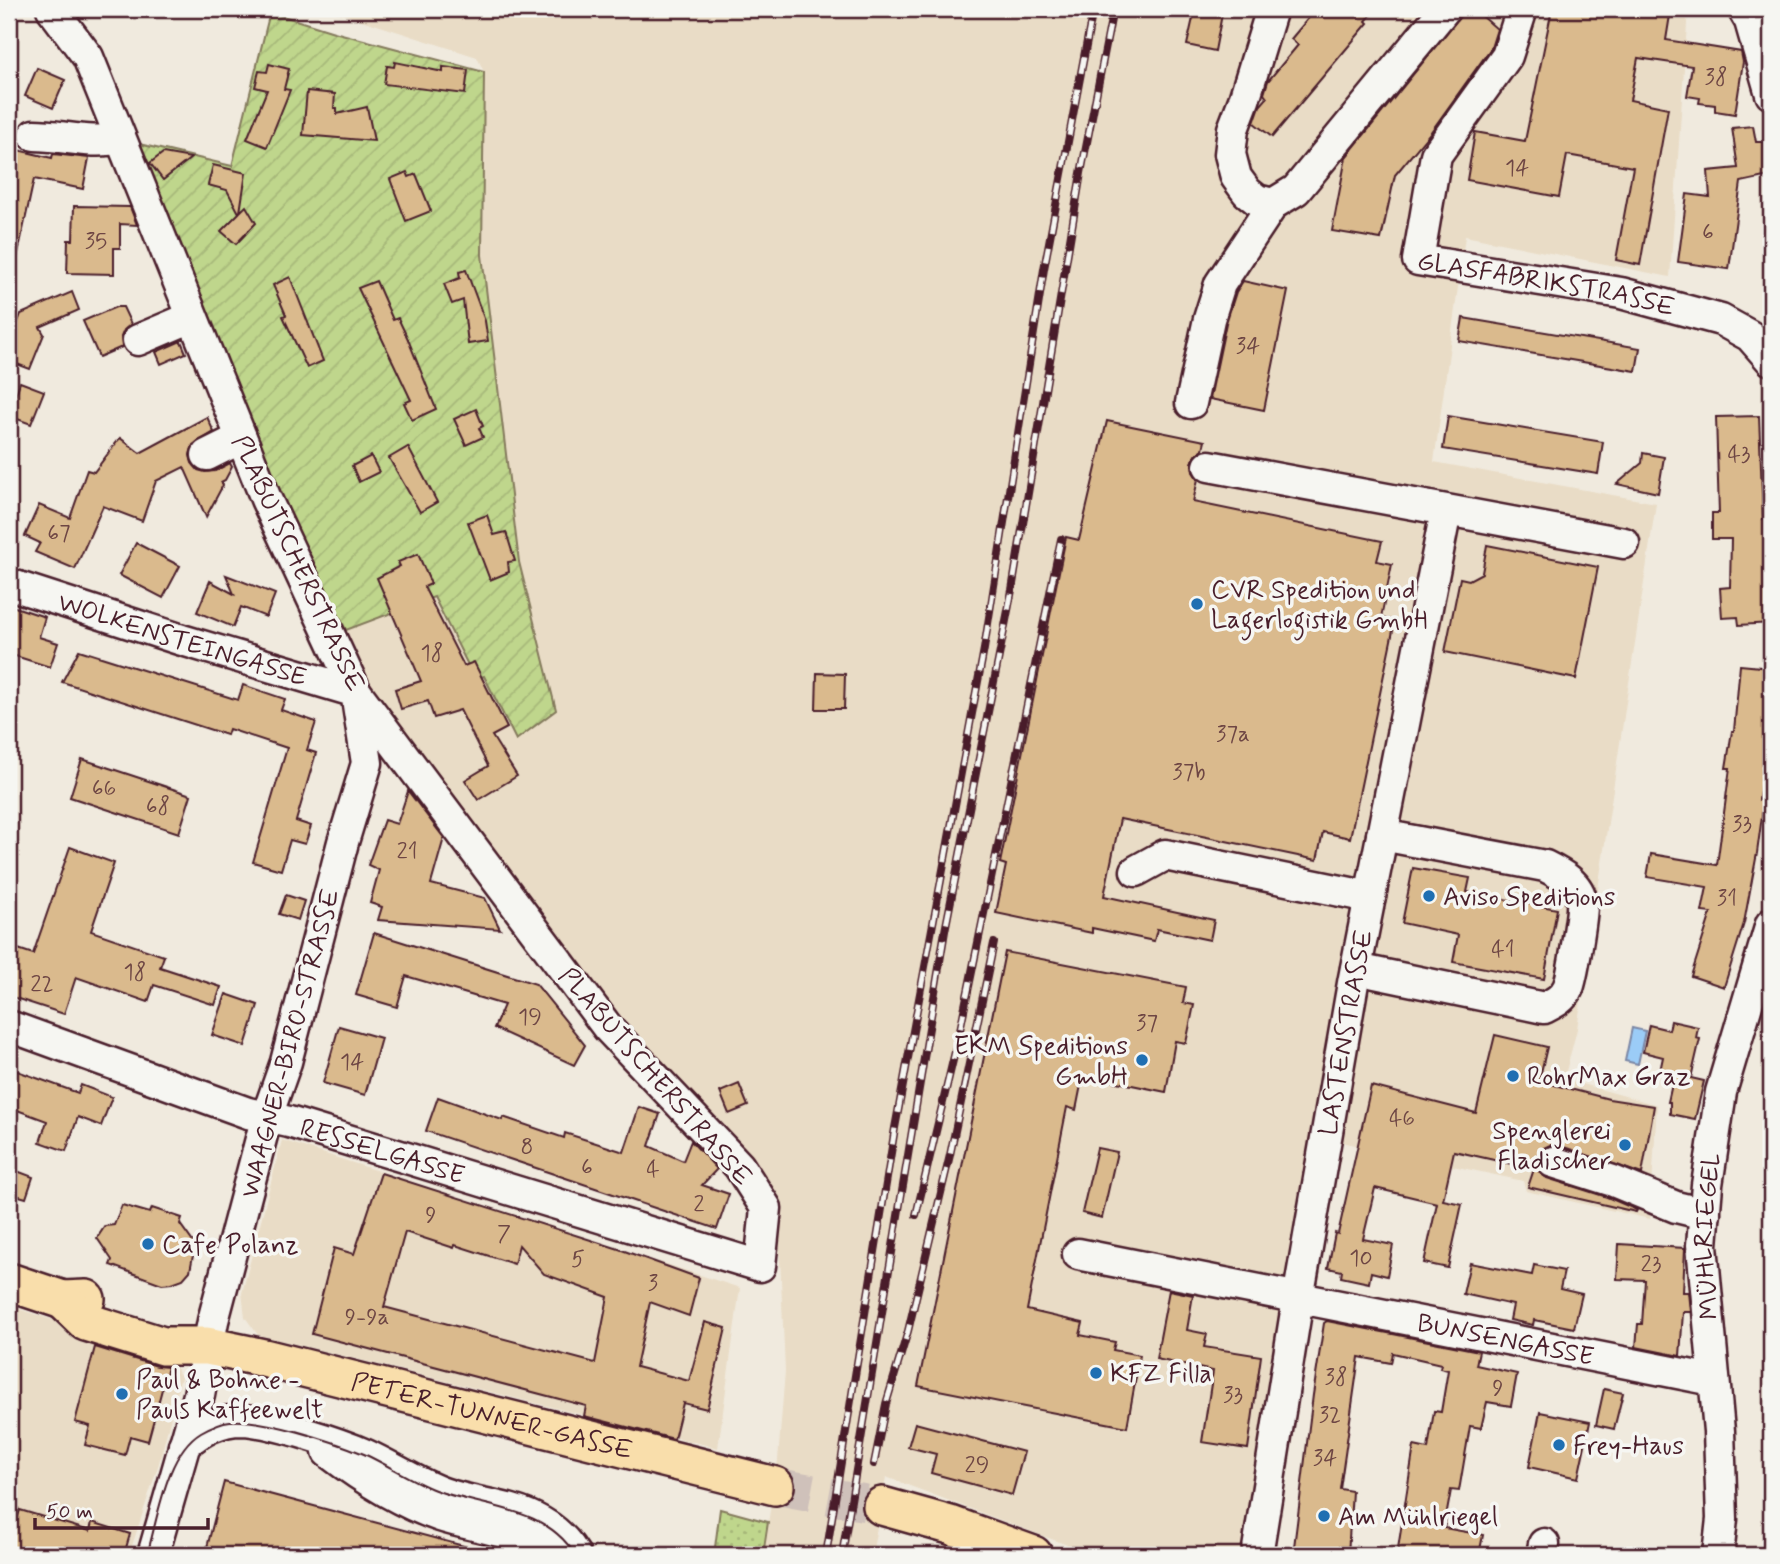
<svg xmlns="http://www.w3.org/2000/svg" width="1780" height="1564" viewBox="0 0 1780 1564" font-family="Mynerve,sans-serif">
  <defs>
    <pattern id="park-dots" width="8" height="8" patternUnits="userSpaceOnUse" patternTransform="scale(1.75)"><rect width="8" height="8" fill="#bfd68c"/><path d="M2 2h.1M6 6h.1" fill="none" stroke="#a6b779" stroke-width="1.8" stroke-linecap="round"/></pattern>
    <pattern id="garden-furrows" width="10" height="10" patternUnits="userSpaceOnUse" patternTransform="scale(1.75)"><rect width="10" height="10" fill="#bfd68c"/><path d="M-1 1l2-2M0 10L10 0M9 11l2-2" fill="none" stroke="#a6b779"/></pattern>
  </defs>
  <rect width="100%" height="100%" fill="#f0eade"/>
  <filter id="ink" filterUnits="userSpaceOnUse"><feTurbulence type="fractalNoise" baseFrequency=".0143" numOctaves="2"/><feDisplacementMap in="SourceGraphic" scale="14" xChannelSelector="R" yChannelSelector="G"/><feConvolveMatrix kernelMatrix="1 2 1 2 8 2 1 2 1" color-interpolation-filters="sRGB"/></filter>
  <g filter="url(#ink)">
    <g fill="#e9dcc6">
      <path d="M327,9h1361l-18,268 -205,-41 -31,226 222,41 -79,526 -13,50 93,26 -7,114 -124,-28 -3,-10 -191,-41 -71,415h-167l-208,-78 -14,78h-109l15,-95 7,-89 -6,-137 -14,-47 -161,-172 -227,-316 -21,-43 -10,-26 87,-33 42,82 9,-3 31,63 41,-29 -37,-148 -37,-307 2,-183 -7,-15z"/>
      <path d="M282,1140l458,148 -22,160 -460,-113 -13,-18 -3,-24z"/>
      <path d="M9,1306l69,22 81,32 17,8 5,9 -22,86 -30,92h-120z"/>
    </g>
    <path fill="url(#park-dots)" stroke="#847a5c" stroke-width="2" d="M720,1509l48,13 -5,33h-49z"/>
    <path fill="url(#garden-furrows)" stroke="#847a5c" stroke-width="2" d="M270,12l64,20 150,40 -2,183 37,307 37,148 -40,30 -32,-64 -9,3 -41,-82 -88,33 -80,-165 -127,-321 93,22z"/>
    <path fill="#9bccf7" stroke="#7b87a5" stroke-width="2" d="M1632,1028l13,3 -7,33 -13,-3z"/>
    <g fill="#daba8d" stroke="#4a1f2b" stroke-width="2" fill-rule="evenodd">
      <path d="M1195,9h28l-8,42 -28,-6z"/>
      <path d="M1316,9h60l-10,12 2,2 -96,114 -18,-14 6,-17 7,-8 -3,-4 4,-13 30,-36 -7,-6z"/>
      <path d="M1466,9h8l23,20 -6,19 -61,85 -35,42 -14,64 -49,-8 14,-74z"/>
      <path d="M1552,9h119l-5,31 75,12 2,10 -8,52 -20,-3v-6l-16,-2 1,-5 -13,-2 5,-30 -54,-8 -8,42 38,8 -28,157 -24,-5 17,-93 -66,-12 -8,42 -92,-17 8,-48 50,9z"/>
      <path d="M395,62l48,10v-5l25,3 -3,24 -81,-10 3,-18 7,1z"/>
      <path d="M269,64l20,5 -5,20 6,1 -23,57 -20,-8 20,-49 -12,-3 4,-16 8,1z"/>
      <path d="M37,68l28,12 -12,28 -28,-12z"/>
      <path d="M307,91l28,3 -1,14h3v6l30,-7 7,34 -71,-6z"/>
      <path d="M1753,126l3,16h9l4,34 -28,6 -12,87 -51,-7 9,-68 23,3 -2,-26 30,-3 -6,-40z"/>
      <path d="M9,148l43,10 1,-4 36,4 -6,31 -49,-10 -17,79 -8,-1z"/>
      <path d="M163,153l28,5 -28,22 -13,-17z"/>
      <path d="M213,165l33,8 -6,39 6,-6 10,17 -20,21 -15,-13 18,-18 -12,-23 -19,-5z"/>
      <path d="M407,172l2,5 7,-3 15,37 -25,10 -16,-42z"/>
      <path d="M74,206l56,1 7,18 -17,-1v24h-6v26l-47,-1 1,-33h5z"/>
      <path d="M466,270l19,51 3,20 -20,3 -5,-44 -11,4 -8,-20 16,-6 -1,-6z"/>
      <path d="M290,277l33,84 -16,7 -24,-52 3,-1 -13,-30z"/>
      <path d="M376,281l17,39 5,-2 9,19 29,72 -24,11 -8,-17 7,-3 -53,-112z"/>
      <path d="M1243,281l45,10 -24,119 -54,-11 16,-76 10,-31z"/>
      <path d="M72,292l7,18 -39,17 4,7 -14,35 -21,-8v-36l7,2 5,-13z"/>
      <path d="M116,307h7l8,17 -7,6 -3,7 1,10 -23,10 -16,-36z"/>
      <path d="M1463,318l177,30 -4,23 -177,-30z"/>
      <path d="M181,341l5,12 -25,11 -5,-12z"/>
      <path d="M20,382l24,9 -13,33 -22,-8z"/>
      <path d="M476,409l7,17 -4,2 4,9 -17,8 -12,-26z"/>
      <path d="M1448,416l155,26 -5,32 -155,-25z"/>
      <path d="M1759,416l4,103h6l-1,67 3,-1v38l-32,2 -1,-8 -16,1 -2,-30 10,-1 1,-48h-19v-26h7l-3,-96z"/>
      <path d="M207,417l7,15 -21,13 -3,10 2,8 6,7 7,2 10,-1 15,-8 2,4 -7,13 -4,2 2,3 -17,32 -22,-50 -28,14 -14,40 -39,-15 -28,63 -40,-17 5,-9 -15,-7 14,-31 31,13 17,-48 7,2 26,-34 20,15z"/>
      <path d="M1107,421l98,20 -2,8 -8,6 -3,8 1,9 5,7 -5,23 189,39 -5,20 15,3 -11,54 14,3 -45,217 -27,-6 -6,28 -197,-41 -16,77 110,24 -4,20 -53,-11 -3,12 -62,-13v5l-96,-20 10,-48 -6,-2 66,-326 13,3z"/>
      <path d="M408,447l29,55 -17,10 -31,-54z"/>
      <path d="M1643,453l21,4 -6,36 -41,-9 25,-21z"/>
      <path d="M371,456l8,16 -20,10 -7,-16z"/>
      <path d="M487,515l7,20 12,-3 9,29 -7,1 1,10 -19,8 -22,-58z"/>
      <path d="M136,543l44,23 -17,32 -44,-23z"/>
      <path d="M1487,545l111,22 -22,112 -131,-27 15,-74 9,2 13,-7z"/>
      <path d="M418,554l13,30 -7,3 40,79 10,-4 33,66 -15,8 25,40 -39,24 -13,-20 23,-14 -28,-56 -26,8 -6,-17 -27,8 -6,-20 26,-8 -44,-103 23,-12 -2,-4z"/>
      <path d="M226,575l49,19 -9,23 -25,-10 -8,20 -36,-15 13,-31 24,13z"/>
      <path d="M9,605l36,12 -6,20 19,6 -8,24 -41,-13z"/>
      <path d="M79,650l159,50 5,-15 42,14 -4,11 35,12 -9,28 9,3 -20,68 15,5 -6,18 -15,-4 -9,30 -28,-8 34,-114 -58,-19 -2,6 -165,-53z"/>
      <path d="M1740,665l31,3v31l-12,101 5,1 -7,52 -13,70 -20,64 -33,-11 20,-63 -9,-1 5,-25 -60,-10 4,-23 66,11 13,-97h-4l6,-37h2z"/>
      <path d="M817,673l28,1 -1,35h-28z"/>
      <path d="M82,759l109,36 -12,38 -109,-36z"/>
      <path d="M408,791l36,47 -13,46 54,14 15,31 -122,-9 4,-13 -12,-4 9,-33 -11,-5 16,-45 13,4z"/>
      <path d="M70,847l44,16 -23,68 73,25 -4,11 61,20 -6,18 -61,-20 -6,17 -72,-25 -12,37 -55,-18v-50l24,8z"/>
      <path d="M1413,868l57,10 -3,14 90,17 -13,70 -91,-17 5,-27 -56,-12z"/>
      <path d="M286,895l18,6 -6,19 -19,-6z"/>
      <path d="M374,933l162,51 49,61 -11,20 -80,-37 10,-23 -98,-29 -9,31 -41,-12z"/>
      <path d="M1005,952l181,35 -3,16 11,2 -8,38 -11,-2 -9,51 -83,-17 -7,35 -9,-3 -40,203 56,13 -3,12 35,7 -2,8 27,5 -13,72 -209,-41z"/>
      <path d="M226,994l32,11 -13,41 -33,-11z"/>
      <path d="M1671,1021l27,6 -2,11 4,1 -9,39 13,3 -9,38 -25,-5v-12h-2l6,-27 -14,-4 3,-14 -20,-5 6,-27 20,5z"/>
      <path d="M339,1026l42,12 -16,57 -42,-12z"/>
      <path d="M1495,1035l52,12 -8,34 70,18 45,7 -12,68 -84,-29h-8l-8,4 -6,8v8l4,8 7,5 60,19 30,13 -1,2 -108,-25 6,-18 -80,-18 -11,49 19,4 -14,64 -24,-5 13,-60 -62,-15 -12,51 30,6 -6,31 -16,-4 -2,11 -28,-6 1,-6 -14,-3 7,-35 3,1 33,-148 105,27z"/>
      <path d="M9,1068l69,25 3,-8 31,12 -11,29 -23,-9 -12,34 -26,-9 7,-21 -38,-14z"/>
      <path d="M739,1084l9,22 -19,8 -9,-22z"/>
      <path d="M438,1097l64,23 1,-3 61,21 1,-5 59,19 15,-45 21,7 -11,32 34,15 8,-20 26,28 -15,16 27,9 -12,35 -291,-98z"/>
      <path d="M1097,1148l20,4 -15,66 -20,-5z"/>
      <path d="M9,1168l24,9 -7,21 -17,-5z"/>
      <path d="M381,1173l238,76 80,29 -10,38 -39,-14 -14,65 53,14 16,-59 21,6 -19,81 -24,-6 -9,36 -90,-23 2,-10 -274,-72 22,-86 20,6zM405,1232l49,16 1,-3 59,19 5,-19 25,29 64,23 -13,66 -211,-56z"/>
      <path d="M122,1205l28,8 2,-5 30,10 -2,6 15,21 -5,26 -7,8 -11,4 -10,1 -52,-19 2,-5 -15,-22 8,-12 9,-1z"/>
      <path d="M1619,1244l66,4 -2,44h6l2,20h-8l-3,44 -44,-9 2,-23h4l3,-44 -28,-1z"/>
      <path d="M1470,1263l62,12 2,-10 30,6 -4,18 22,5 -8,34 -40,-8 -1,5 -23,-5 3,-15 -50,-11z"/>
      <path d="M1169,1290l24,5 -6,35 20,4 -3,13 57,9 -13,93 -46,-7 11,-71 -57,-12z"/>
      <path d="M1327,1321l152,30 -3,14 41,9 -6,32 -24,-4 -6,26 -11,-2 -11,65 -8,-1 -7,38 39,7 -4,20h-82l17,-109 14,3 6,-38 7,1 7,-42 -8,-2 1,-4 -48,-11 -2,10 -32,-6 -19,132 12,2 -4,64h-55l20,-160 11,-72z"/>
      <path d="M95,1347l62,19 11,1 -20,74 -18,-5 -5,19 -40,-10 5,-19 -15,-4z"/>
      <path d="M1604,1389l19,4 -9,36 -18,-4z"/>
      <path d="M1540,1412l50,10 -12,56 -49,-11z"/>
      <path d="M915,1423l109,29 -12,43 -81,-22 5,-19 -28,-7z"/>
      <path d="M224,1482l251,67v6h-270z"/>
      <path d="M20,1510l70,21 2,-9 38,12 -6,21h-115v-11z"/>
    </g>
    <g fill="none" stroke-linecap="round" stroke-linejoin="round">
      <path stroke="#cfc1ba" stroke-width="37" stroke-dasharray="37 18" stroke-linecap="butt" d="M775,1486l107,20"/>
      <defs>
        <g id="minor">
          <path d="M1272,9l-28,91 -11,29 -3,25 6,23 11,15 10,8 16,4"/>
          <path id="s1" d="M1522,9l-15,47 -71,99 -18,105 203,33 100,27 29,16 21,24"/>
          <path d="M1743,9l7,12 21,73"/>
          <path d="M34,135c29,0 58,10 86,3"/>
          <path d="M138,340l54,-23"/>
          <path d="M1191,403l18,-84 11,-35 53,-80 23,-14 149,-181"/>
          <path d="M207,455l34,-17"/>
          <path d="M1209,466l415,77"/>
          <path id="s2" d="M9,584l173,56 174,52 11,71 -24,79 -57,220 -19,54 -54,205 -14,74 -46,160"/>
          <path d="M1136,871l29,-16 205,42"/>
          <path d="M1356,969l188,39c10,-5 19,-9 24,-20 4,-8 15,-76 14,-85 -3,-20 -21,-29 -37,-37l-163,-31"/>
          <path id="s3" d="M9,1026l239,87 41,9 471,144 6,-58 -27,-42 -131,-138 -252,-336 -90,-193 -178,-442 -36,-48"/>
          <path d="M1553,1162l60,19 63,26 29,7"/>
          <path id="s4" d="M1078,1254l635,126"/>
          <path d="M184,1445c17,-15 35,-25 58,-25 29,1 97,23 124,35 26,12 50,28 77,38 31,11 69,12 98,29 14,8 26,20 34,33"/>
          <path d="M328,1452c34,26 71,50 112,64 36,12 81,14 110,39"/>
          <path id="s5" d="M1257,1555l41,-256 55,-316 93,-472"/>
          <path d="M1542,1555l2,-11"/>
          <path id="s6" d="M1718,1555l4,-36 -3,-88 -17,-186 5,-60 14,-93 50,-168"/>
        </g>
        <g id="major">
          <path d="M9,1282l54,18 23,-1"/>
          <path id="s7" d="M63,1300l23,22 77,24h44l57,12 511,128"/>
          <path d="M882,1506l68,19 83,30"/>
        </g>
      </defs>
      <use href="#minor" stroke="#4a1f2b" stroke-width="35"/>
      <use href="#major" stroke="#4a1f2b" stroke-width="42"/>
      <use href="#minor" stroke="#f6f6f2" stroke-width="30"/>
      <use href="#major" stroke="#f9deab" stroke-width="37"/>
      <path stroke="#4a1f2b" stroke-width="2" d="M147,1555c11,-37 19,-102 54,-123 9,-5 19,-10 29,-11 32,-3 103,20 134,33 24,11 46,26 71,36 48,18 111,16 140,65"/>
      <defs>
        <g id="rail">
          <path d="M916,1215l43,-180 102,-496"/>
          <path d="M874,1464l12,-60 22,-73 42,-176 44,-212"/>
          <path d="M826,1555l69,-427 89,-479 60,-380 49,-260"/>
          <path d="M842,1555l103,-624 67,-341 69,-417 32,-164"/>
        </g>
      </defs>
      <use href="#rail" stroke="#4a1f2b" stroke-width="8"/>
      <use href="#rail" stroke="#f6f6f2" stroke-width="5" stroke-dasharray="16" stroke-linecap="butt"/>
    </g>
  </g>
  <g fill="#1f6fb2" stroke="#f6f6f2" stroke-width="2.5">
    <circle cx="1197" cy="604" r="7"/>
    <circle cx="1429" cy="896" r="7"/>
    <circle cx="1142" cy="1060" r="7"/>
    <circle cx="1513" cy="1076" r="7"/>
    <circle cx="1625" cy="1145" r="7"/>
    <circle cx="148" cy="1244" r="7"/>
    <circle cx="1096" cy="1373" r="7"/>
    <circle cx="122" cy="1394" r="7"/>
    <circle cx="1559" cy="1445" r="7"/>
    <circle cx="1324" cy="1516" r="7"/>
  </g>
  <g text-anchor="middle" stroke-width="7" stroke-linejoin="round" paint-order="stroke">
    <g font-size="23" fill="#6e4644">
      <text x="1716" y="84">38</text>
      <text x="1517" y="175">14</text>
      <text x="1708" y="239">6</text>
      <text x="96" y="248">35</text>
      <text x="1248" y="353">34</text>
      <text x="1739" y="461">43</text>
      <text x="59" y="540">67</text>
      <text x="432" y="660">18</text>
      <text x="1233" y="741">37a</text>
      <text x="1189" y="779">37b</text>
      <text x="104" y="795">66</text>
      <text x="158" y="813">68</text>
      <text x="1742" y="831">33</text>
      <text x="407" y="858">21</text>
      <text x="1727" y="905">31</text>
      <text x="1503" y="956">41</text>
      <text x="135" y="979">18</text>
      <text x="42" y="991">22</text>
      <text x="530" y="1024">19</text>
      <text x="1147" y="1030">37</text>
      <text x="352" y="1069">14</text>
      <text x="1402" y="1125">46</text>
      <text x="527" y="1154">8</text>
      <text x="587" y="1174">6</text>
      <text x="653" y="1176">4</text>
      <text x="699" y="1211">2</text>
      <text x="431" y="1222">9</text>
      <text x="504" y="1241">7</text>
      <text x="1361" y="1265">10</text>
      <text x="578" y="1266">5</text>
      <text x="1651" y="1271">23</text>
      <text x="653" y="1290">3</text>
      <text x="367" y="1324">9-9a</text>
      <text x="1336" y="1384">38</text>
      <text x="1498" y="1395">9</text>
      <text x="1233" y="1402">33</text>
      <text x="1330" y="1422">32</text>
      <text x="1325" y="1465">34</text>
      <text x="977" y="1472">29</text>
    </g>
    <g font-size="26" fill="#4a1f2b" stroke="#f6f6f2">
      <text dy="9" stroke="none"><textPath href="#s1" startOffset="408">GLASFABRIKSTRASSE</textPath></text>
      <text transform="translate(299 563) rotate(65)" y="9">PLABUTSCHERSTRASSE</text>
      <text dy="9" stroke="none"><textPath href="#s2" startOffset="182">WOLKENSTEINGASSE</textPath></text>
      <text dy="9" stroke="none"><textPath href="#s5" startOffset="530">LASTENSTRASSE</textPath></text>
      <text transform="translate(289 1043) rotate(-75)" y="9">WAAGNER-BIRO-STRASSE</text>
      <text transform="translate(656 1076) rotate(49)" y="9">PLABUTSCHERSTRASSE</text>
      <text dy="9" stroke="none"><textPath href="#s3" startOffset="394">RESSELGASSE</textPath></text>
      <text dy="9" stroke="none"><textPath href="#s6" startOffset="320">MÜHLRIEGEL</textPath></text>
      <text dy="9" stroke="none"><textPath href="#s4" startOffset="436">BUNSENGASSE</textPath></text>
      <text dy="9" stroke="none"><textPath href="#s7" startOffset="450">PETER-TUNNER-GASSE</textPath></text>
    </g>
    <g font-size="26" fill="#4a1f2b" stroke="#f6f6f2" text-anchor="start">
      <text x="1211" y="598">CVR Spedition und<tspan x="1211" dy="30">Lagerlogistik GmbH</tspan></text>
      <text x="1443" y="905">Aviso Speditions</text>
      <text x="1128" y="1054" text-anchor="end">EKM Speditions<tspan x="1128" dy="30">GmbH</tspan></text>
      <text x="1527" y="1085">RohrMax Graz</text>
      <text x="1611" y="1139" text-anchor="end">Spenglerei<tspan x="1611" dy="30">Fladischer</tspan></text>
      <text x="162" y="1253">Cafe Polanz</text>
      <text x="1110" y="1382">KFZ Filla</text>
      <text x="136" y="1388">Paul &amp; Bohne -<tspan x="136" dy="30">Pauls Kaffeewelt</tspan></text>
      <text x="1573" y="1454">Frey-Haus</text>
      <text x="1338" y="1525">Am Mühlriegel</text>
    </g>
  </g>
  <rect width="1780" height="1564" fill="none" stroke="#f6f6f2" stroke-width="35"/>
  <rect x="18" y="18" width="1745" height="1529" fill="none" stroke="#4a1f2b" stroke-width="2.5" filter="url(#ink)"/>
  <path d="M35 1518v10h173v-10" fill="none" stroke="#4a1f2b" stroke-width="3.5"/>
  <text x="46" y="1518" font-size="21" fill="#4a1f2b" stroke="#f6f6f2" stroke-width="5" paint-order="stroke">50 m</text>
</svg>
